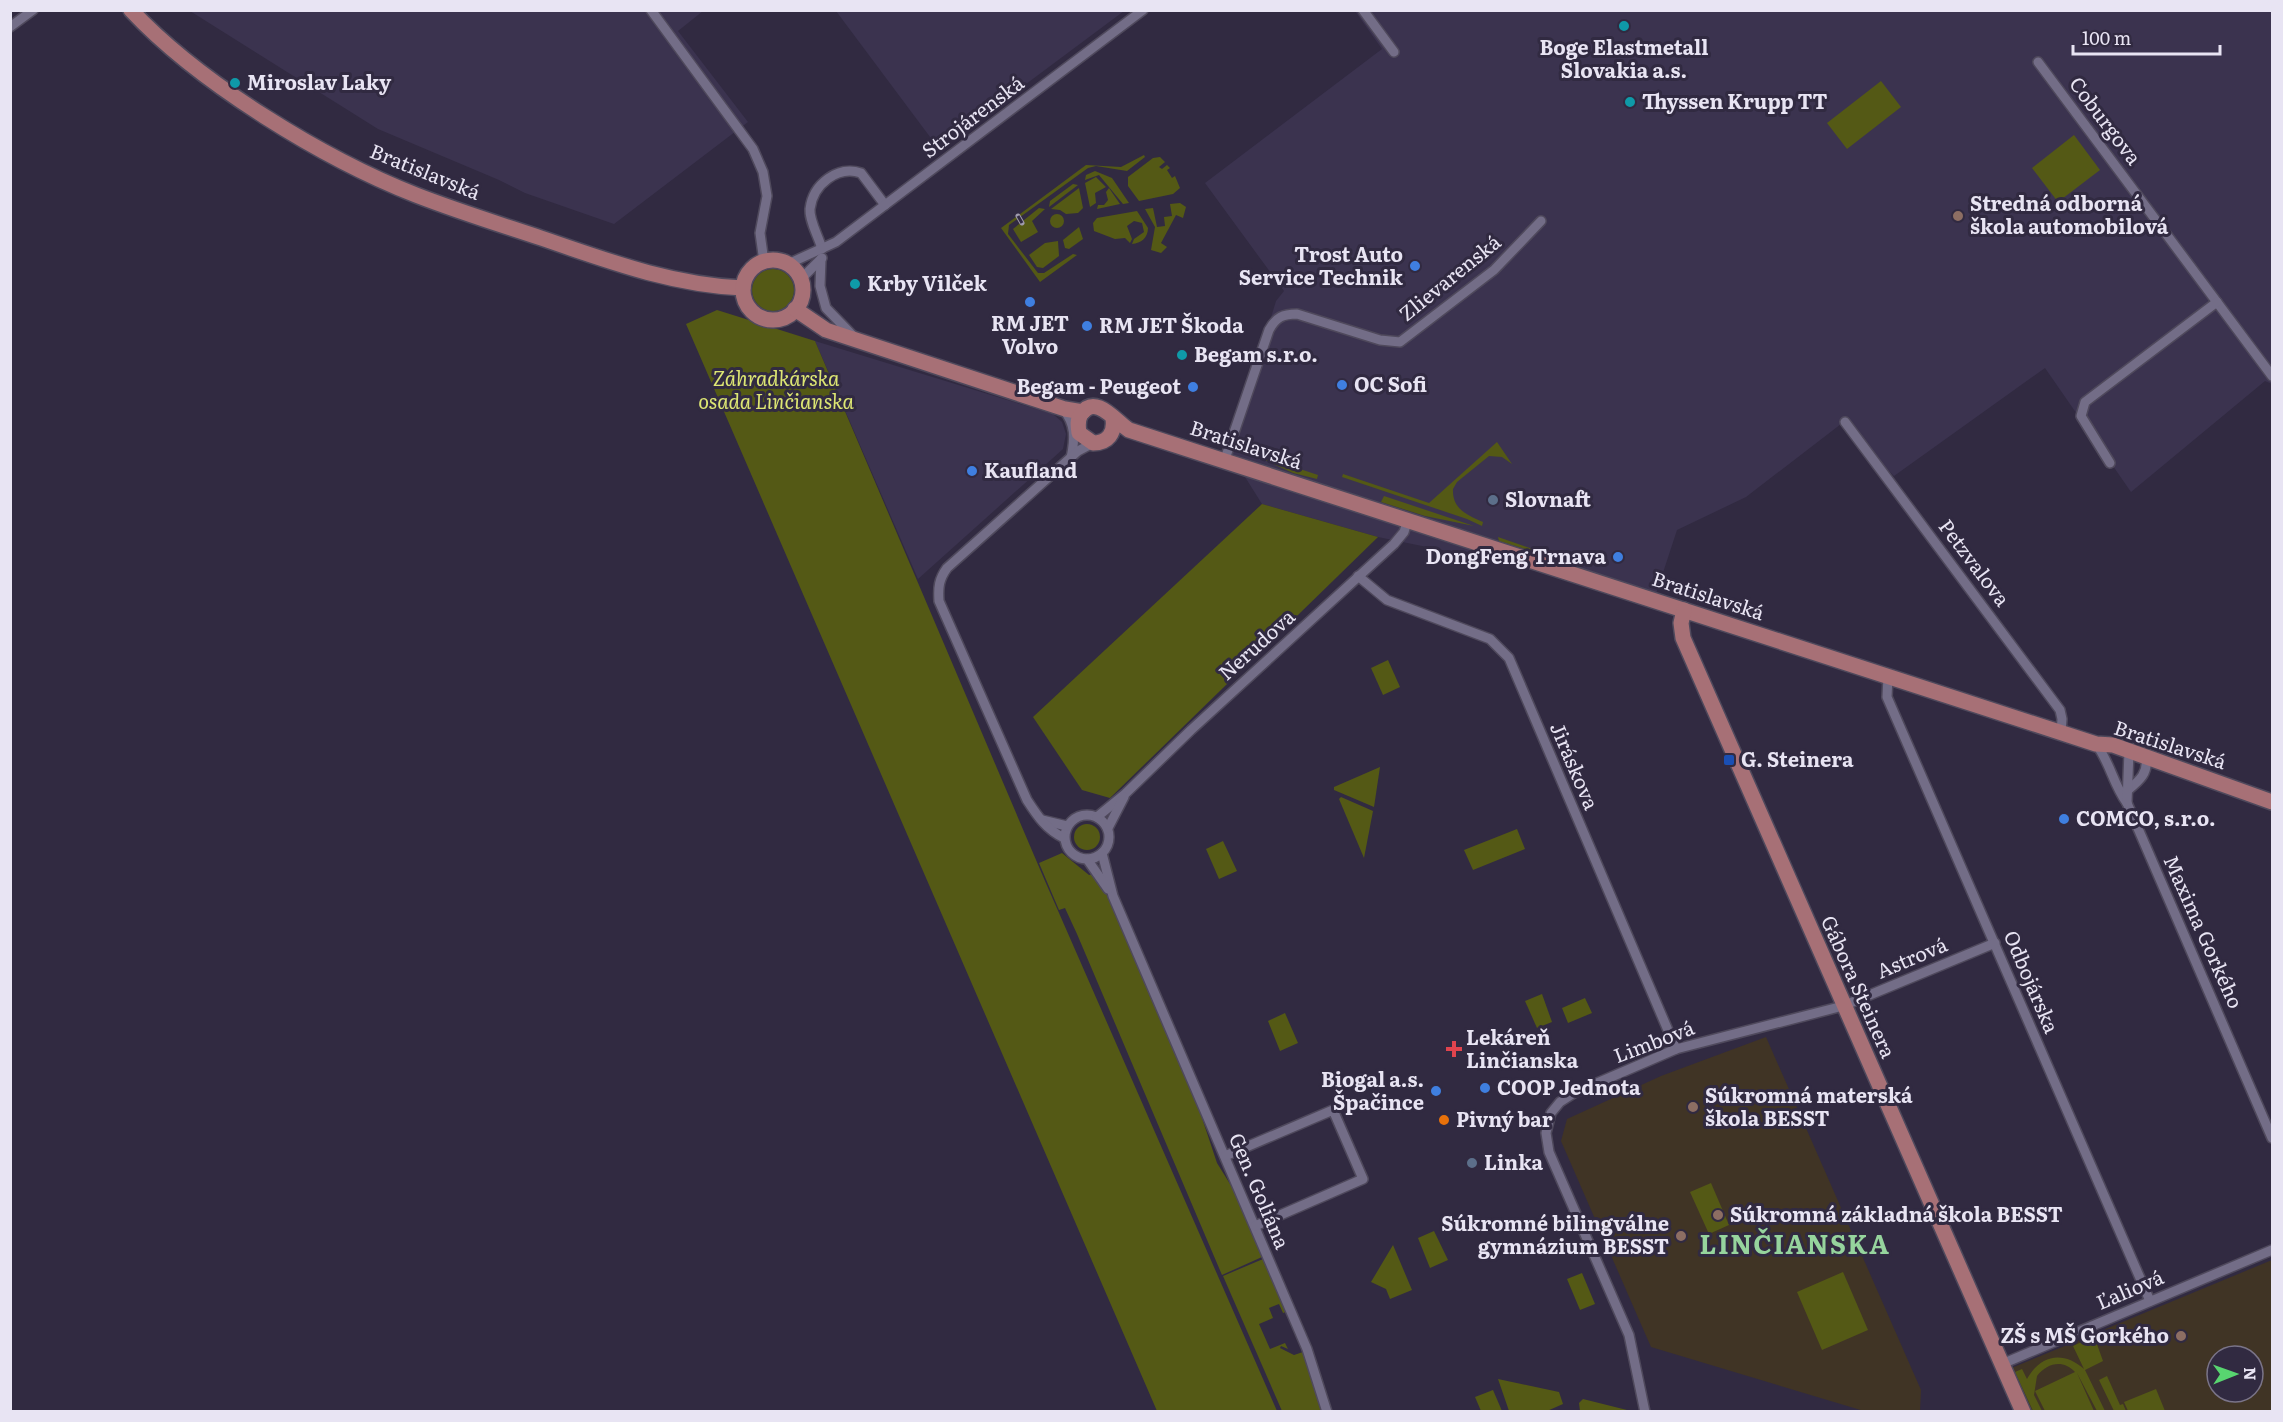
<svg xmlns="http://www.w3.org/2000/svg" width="2283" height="1422" viewBox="0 0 2283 1422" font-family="Literata,serif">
  <rect width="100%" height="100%" fill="#312a41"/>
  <g fill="#3b334f">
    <path d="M190,11h513l-25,20 70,91 -134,102 -89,-31 -26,-13 -121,-51z"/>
    <path d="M836,11h288l-185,138z"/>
    <path d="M1355,11h917v373l-7,-3 -134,111 -86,-124 -151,108 -53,-52 -95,73 -69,33 -21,64 -278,-57 -116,-33 -32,-51 46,-152 8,-10 -79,-108 177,-134z"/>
    <path d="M815,341l238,73 9,8 4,12 -3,15 -145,130z"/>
  </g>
  <g fill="#403425" fill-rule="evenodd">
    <path d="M1766,1037l155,353 -1,21h-56l-213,-64 -90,-206 6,-22 94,-43z"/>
    <path d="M2272,1260v151h-244l-19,-42zM2217,1356h36v36h-36z"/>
  </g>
  <g fill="#545915">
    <path d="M1881,81l20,26 -54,42 -20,-26z"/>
    <path d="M2074,135l26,35 -42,32 -26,-34z"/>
    <path d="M1144,155l1,2 -18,14 -31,-5 -8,2 -79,57 -1,9 30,39h6l29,-19 4,1 -37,27 -39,-54 85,-63 35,2z"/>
    <path d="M1160,157l5,5 -6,5 3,2 5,-4 3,3 -3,2 5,8 3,-2 5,12 -7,6 -34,7 -11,-15v-9l25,-19z"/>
    <path d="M1095,171l17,7 17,25 -6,1 -24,-29 -14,5 1,-5z"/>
    <path d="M1096,177l10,10 -11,6 1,10 -6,4 -5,-24z"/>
    <path d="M1073,184l5,1 -29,22 1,-6z"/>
    <path d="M1079,188l4,20 -5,5 -12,1 -6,-4 -9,-1z"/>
    <path d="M1109,188l11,16 -23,5 1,-4h6l4,-5 -2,-8z"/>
    <path d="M1180,203l6,4 -3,11 -7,-3 -15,28 6,4 -6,6 -10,-3 4,-23 -10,-18 8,-1 4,19 8,-1 -1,-9 8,-1 -2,-12z"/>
    <path d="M1039,208l6,1 -13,12 6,11 -17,10 -8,-13z"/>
    <path d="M1137,211l11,17c0,10 -7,15 -16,16l2,-5 10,-7 -2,-9 -8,-2 -7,5 5,13 -2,4 -5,-5 -10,1 -21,-8 -1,-8 4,-5z"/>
    <circle cx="1057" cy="221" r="7"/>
    <path d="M1079,227l4,12 -14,10 -4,-1 -2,-8z"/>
    <path d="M1058,241l1,15 -16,12 -6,-1 -8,-12 16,-12z"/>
    <circle cx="773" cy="290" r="21"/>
    <path d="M717,310l98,31 230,540 232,530h-120l-471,-1087z"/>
    <path d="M1497,442l15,22 -10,-7 -13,-1 -32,26 -4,7c-1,20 14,26 30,33l-1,4 -15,-7 -125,-42 1,-3 86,29z"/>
    <path d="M1243,450l75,25 -1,4 -24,-6z"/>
    <path d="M1384,496l90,30 -49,-10 -44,-14z"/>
    <path d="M1262,504l116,33 -268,261 -28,-8 -49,-73z"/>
    <path d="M1498,537l43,15 -3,1 -39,-12z"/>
    <path d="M1388,660l12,27 -17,8 -12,-27z"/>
    <path d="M1380,767l-6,40 -40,-17v-3z"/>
    <path d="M1341,797l32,14 -9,47 -25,-59z"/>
    <circle cx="1087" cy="837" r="13"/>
    <path d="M1517,829l8,20 -52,21 -9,-20z"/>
    <path d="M1223,841l14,30 -18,8 -13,-30z"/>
    <path d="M1062,853l27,22 5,-1 13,21 93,217 17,51 18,29 27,65 -40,18 -145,-341 -12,-26 -6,2 -20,-47z"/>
    <path d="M1542,994l10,28 -15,6 -12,-27z"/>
    <path d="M1585,998l7,15 -24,10 -6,-15z"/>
    <path d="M1285,1013l13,30 -18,8 -12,-30z"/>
    <path d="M1711,1183l18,42 -20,9 -19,-42z"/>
    <path d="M1434,1231l14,29 -18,8 -12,-30z"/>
    <path d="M1393,1245l19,45 -22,9 -4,-10 -15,-7z"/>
    <path d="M1263,1259l23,53 -3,1 -4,-9 -10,4 4,10 -14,6 11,25 15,-6 3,6 -7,-3 -1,2 14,7 9,-3 18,59h-39l-59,-135z"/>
    <path d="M1843,1272l25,58 -46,20 -25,-58z"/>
    <path d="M1582,1273l13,31 -15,6 -13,-31z"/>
    <path d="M2094,1336l9,25 -18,9 20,41h-8l-20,-38 17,38h-49l-10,-20 40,-19c-12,-13 -28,-9 -38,4l-3,19 8,16h-9l-18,-39 7,-3 5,10c13,-24 36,-29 57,-10l-11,-23z"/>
    <path d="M2107,1376l13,29 3,-1 3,7h-12l-15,-31z"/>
    <path d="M1498,1379l61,13 4,12 -16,7h-38z"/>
    <path d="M2156,1389l9,22h-37l-4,-9z"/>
    <path d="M1493,1390l9,21h-21l-6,-14z"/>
    <path d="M1583,1399l48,12h-51l-1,-8z"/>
  </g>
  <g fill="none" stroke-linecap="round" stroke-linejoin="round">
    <defs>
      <g id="street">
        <path d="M651,10l102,139 10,23 4,24 -7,37 4,29"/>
        <path d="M1363,10l31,42"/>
        <path d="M10,27l23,-17"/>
        <path d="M2038,62l234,314"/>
        <path d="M822,249c-3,-12 -13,-28 -12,-40 3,-25 28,-44 51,-36l24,32"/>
        <path d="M821,259l-1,27 6,22 28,29"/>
        <path d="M788,264l48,-22 307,-232"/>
        <path d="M800,280l22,-22"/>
        <path d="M1063,409c13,15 12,30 8,49"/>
        <path d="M1845,422l215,288 2,9 -1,13"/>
        <path d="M1225,459l44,-129c7,-13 14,-16 28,-16l83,26 20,2 94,-72 47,-49"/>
        <path d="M2110,463l-29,-47 4,-14 132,-100"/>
        <path d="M1358,576l29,24 103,39 19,19 167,391"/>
        <path d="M1888,676l-1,21 263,604"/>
        <path d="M2096,744c14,18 17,40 31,59l145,335"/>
        <path d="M2128,790c11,-9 22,-18 17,-34"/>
        <path d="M2127,803l2,-52"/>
        <circle cx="1087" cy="837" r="22"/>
        <path d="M1097,817l28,-23 66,-64 203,-186 10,-12 4,-13"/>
        <path d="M1042,820l25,6"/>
        <path d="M1108,828l16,-31"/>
        <path d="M1064,838c-18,-9 -26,-21 -37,-38l-88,-199c-1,-14 0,-22 8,-33l131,-117 15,-8"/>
        <path d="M1102,853l11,43 194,453 20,63"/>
        <path d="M1087,859l21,30"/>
        <path d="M1225,1156l108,-46 30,69 -108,47"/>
        <path d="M2002,1364l270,-114"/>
        <path d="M1645,1412l-16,-77 -80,-183 -3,-19 5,-20 9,-11 14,-9 102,-44 167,-43 152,-63"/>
      </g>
      <g id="primary">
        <path d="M131,10c68,73 193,149 285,185 41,16 83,29 125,43 67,23 131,47 202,50"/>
        <circle cx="773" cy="290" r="30"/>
        <path d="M795,309l31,21 239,79 18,3"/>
        <path d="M1113,419c2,14 -5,24 -20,24l-14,-10c-1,-7 -2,-13 2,-19 15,-21 35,8 48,16l967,314 17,1 159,57"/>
        <path d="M1684,610l-3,13 2,15 340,774"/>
      </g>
    </defs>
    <use href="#street" stroke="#4f495c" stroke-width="12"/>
    <use href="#primary" stroke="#4f495c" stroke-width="18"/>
    <use href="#street" stroke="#736d87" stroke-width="9"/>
    <use href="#primary" stroke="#a77076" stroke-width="15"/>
    <defs>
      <path id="rail" d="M1018,216l4,7"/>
    </defs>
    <use href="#rail" stroke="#a19cae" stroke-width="5"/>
    <use href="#rail" stroke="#312a41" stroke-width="3" stroke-dasharray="9" stroke-linecap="butt"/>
  </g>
  <g fill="#0f9aa8" stroke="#312a41" stroke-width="2">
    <circle cx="1624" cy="26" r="6"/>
    <circle cx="235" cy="83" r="6"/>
    <circle cx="1630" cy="102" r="6"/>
    <circle cx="855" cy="284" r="6"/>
    <circle cx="1182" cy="355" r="6"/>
  </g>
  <g fill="#8d6e63" stroke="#312a41" stroke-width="2">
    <circle cx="1958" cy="216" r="6"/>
    <circle cx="1693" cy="1107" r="6"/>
    <circle cx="1718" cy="1215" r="6"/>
    <circle cx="1681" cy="1236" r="6"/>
    <circle cx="2181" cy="1336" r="6"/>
  </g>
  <g fill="#3f7fe0" stroke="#312a41" stroke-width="2">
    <circle cx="1415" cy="266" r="6"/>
    <circle cx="1030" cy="302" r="6"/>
    <circle cx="1087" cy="326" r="6"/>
    <circle cx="1342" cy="385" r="6"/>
    <circle cx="1193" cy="387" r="6"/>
    <circle cx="972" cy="471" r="6"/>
    <circle cx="1618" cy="557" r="6"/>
    <circle cx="2064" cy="819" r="6"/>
    <circle cx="1485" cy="1088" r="6"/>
    <circle cx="1436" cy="1091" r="6"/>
  </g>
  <g fill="#5c6f8a" stroke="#312a41" stroke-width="2">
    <circle cx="1493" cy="500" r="6"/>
    <circle cx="1472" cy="1163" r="6"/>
  </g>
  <rect fill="#1a4fb4" stroke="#312a41" stroke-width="2" x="1723" y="754" width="12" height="12" rx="3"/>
  <path fill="#e0444e" stroke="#312a41" stroke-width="2" d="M1451 1040h6v6h6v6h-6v6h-6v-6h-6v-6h6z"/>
  <circle fill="#e8710a" stroke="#312a41" stroke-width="2" cx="1444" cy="1120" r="6"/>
  <g text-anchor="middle" stroke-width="6" stroke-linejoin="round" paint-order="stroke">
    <g font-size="20" font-weight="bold" fill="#e8e4f3" stroke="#312a41" text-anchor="start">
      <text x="1624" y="55" text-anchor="middle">Boge Elastmetall<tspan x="1624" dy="23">Slovakia a.s.</tspan></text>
      <text x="247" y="90">Miroslav Laky</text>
      <text x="1642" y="109">Thyssen Krupp TT</text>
      <text x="1970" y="211">Stredná odborná<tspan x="1970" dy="23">škola automobilová</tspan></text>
      <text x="1403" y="262" text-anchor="end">Trost Auto<tspan x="1403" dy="23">Service Technik</tspan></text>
      <text x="867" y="291">Krby Vilček</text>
      <text x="1030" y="331" text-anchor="middle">RM JET<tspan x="1030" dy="23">Volvo</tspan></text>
      <text x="1099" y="333">RM JET Škoda</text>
      <text x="1194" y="362">Begam s.r.o.</text>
      <text x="1354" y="392">OC Sofi</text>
      <text x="1181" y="394" text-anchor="end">Begam - Peugeot</text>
      <text x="984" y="478">Kaufland</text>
      <text x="1505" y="507">Slovnaft</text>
      <text x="1606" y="564" text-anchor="end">DongFeng Trnava</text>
      <text x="1741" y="767">G. Steinera</text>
      <text x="2076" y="826">COMCO, s.r.o.</text>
      <text x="1466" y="1045">Lekáreň<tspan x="1466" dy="23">Linčianska</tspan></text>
      <text x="1424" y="1087" text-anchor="end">Biogal a.s.<tspan x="1424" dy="23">Špačince</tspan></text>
      <text x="1497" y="1095">COOP Jednota</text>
      <text x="1705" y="1103">Súkromná materská<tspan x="1705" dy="23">škola BESST</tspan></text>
      <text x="1456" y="1127">Pivný bar</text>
      <text x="1484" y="1170">Linka</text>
      <text x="1730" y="1222">Súkromná základná škola BESST</text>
      <text x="1669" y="1231" text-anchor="end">Súkromné bilingválne<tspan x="1669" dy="23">gymnázium BESST</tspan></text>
      <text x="2169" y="1343" text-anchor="end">ZŠ s MŠ Gorkého</text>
    </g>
    <g font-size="20" fill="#e8e4f3" stroke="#312a41">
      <text transform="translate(973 117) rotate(-37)" y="7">Strojárenská</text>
      <text transform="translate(2105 121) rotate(53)" y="7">Coburgova</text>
      <text transform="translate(425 172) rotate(22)" y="7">Bratislavská</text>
      <text transform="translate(1450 278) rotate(-39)" y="7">Zlievarenská</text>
      <text transform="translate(1246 445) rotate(18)" y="7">Bratislavská</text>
      <text transform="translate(1974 563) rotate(53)" y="7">Petzvalova</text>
      <text transform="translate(1708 596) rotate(18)" y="7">Bratislavská</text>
      <text transform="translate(1257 645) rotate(-42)" y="7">Nerudova</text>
      <text transform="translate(2170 745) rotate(18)" y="7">Bratislavská</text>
      <text transform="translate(1574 766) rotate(67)" y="7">Jiráskova</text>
      <text transform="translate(2203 932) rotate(66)" y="7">Maxima Gorkého</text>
      <text transform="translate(1912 958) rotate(-23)" y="7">Astrová</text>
      <text transform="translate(2031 982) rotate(67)" y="7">Odbojárska</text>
      <text transform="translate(1858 987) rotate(66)" y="7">Gábora Steinera</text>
      <text transform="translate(1654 1042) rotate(-21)" y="7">Limbová</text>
      <text transform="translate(1259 1191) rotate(67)" y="7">Gen. Goliána</text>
      <text transform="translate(2130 1290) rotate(-23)" y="7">Ľaliová</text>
    </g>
    <g font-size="20" font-style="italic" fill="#dde673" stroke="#312a41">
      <text x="776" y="386">Záhradkárska<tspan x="776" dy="23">osada Linčianska</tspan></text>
    </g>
    <g font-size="26" font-weight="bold" letter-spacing="1.5" fill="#96d49d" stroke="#312a41">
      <text x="1795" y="1254">LINČIANSKA</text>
    </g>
  </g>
  <rect width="2283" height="1422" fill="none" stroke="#e8e4f3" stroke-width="24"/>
  <g transform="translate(2235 1374) rotate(89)"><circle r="28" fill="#312a41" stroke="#7a7488" stroke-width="1.5"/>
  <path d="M0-4.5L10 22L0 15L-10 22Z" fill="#58d570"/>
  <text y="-9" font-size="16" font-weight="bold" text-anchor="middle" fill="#e8e4f3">N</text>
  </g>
  <path d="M2073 45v9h147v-9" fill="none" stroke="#e8e4f3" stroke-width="3"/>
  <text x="2082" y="45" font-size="18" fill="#e8e4f3" stroke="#312a41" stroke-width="4.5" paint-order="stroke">100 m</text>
</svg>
